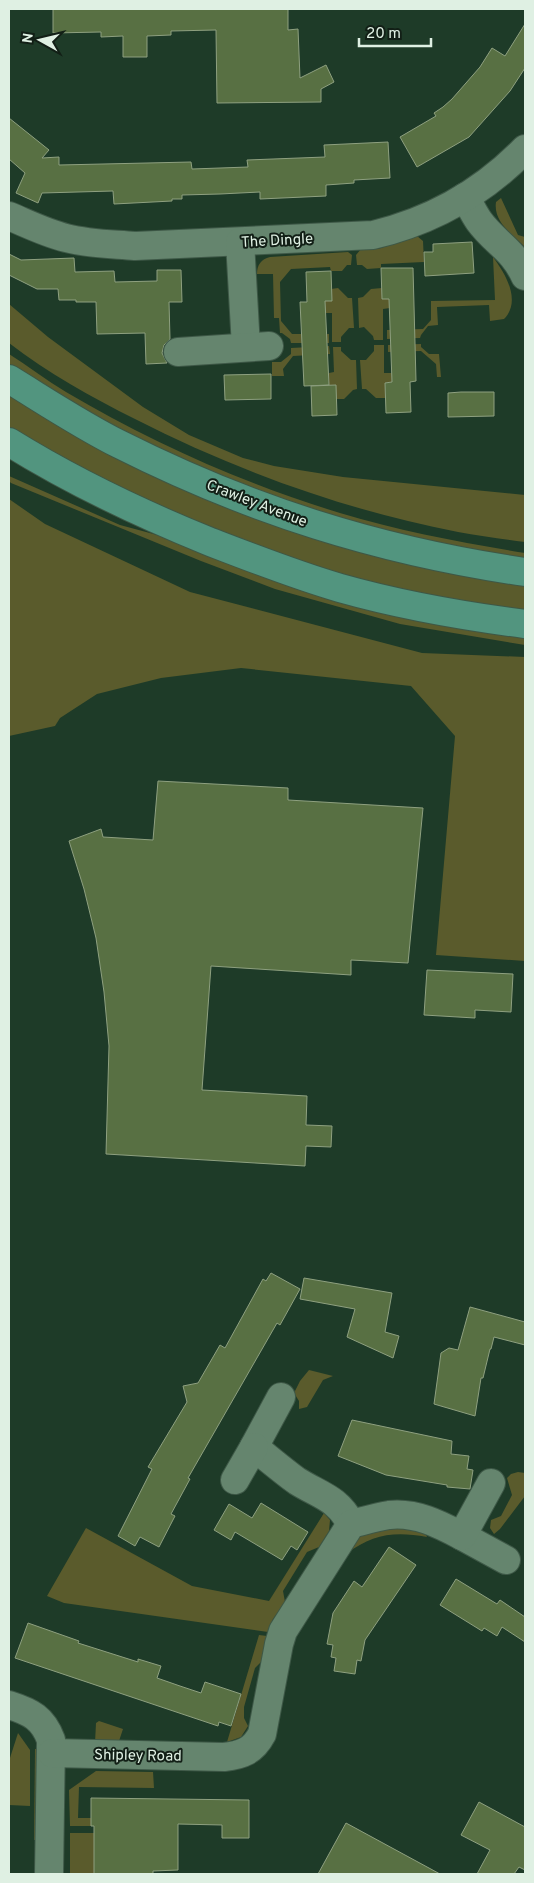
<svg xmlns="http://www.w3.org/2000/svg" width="534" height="1883" viewBox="0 0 534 1883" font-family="Overpass,sans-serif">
  <rect width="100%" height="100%" fill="#1e3b28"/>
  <g fill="#5a5b2c">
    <path d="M501,198l17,37 7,2v10c-12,-12 -32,-25 -29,-45z"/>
    <path d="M417,236l6,5 1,21 -43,2v4l-14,1 -5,-4h-5l-1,-10 5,-6h17z"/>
    <path d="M348,252l4,3 -1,10h-4l-5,6h-11l-1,-4 -39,2 -11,13 1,39 11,13h37v9h-38l-1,-4 -8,-6h-2l-1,-15h-5l-1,-44h-16c0,-9 4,-15 13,-17z"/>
    <path d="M493,257c12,16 29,44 11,62l-14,2 -1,-16 -52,2 1,18 -10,1 -7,9 -1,3 -33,1v-9l36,-1 8,-9v-19l64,-1z"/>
    <path d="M338,288l10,10h4l2,30h-5l-8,9v5h-9v-29h-7v-12h7l-1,-12z"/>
    <path d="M382,288l7,11 1,9 -7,1v31h-9l-1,-4 -9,-9 -5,1 -1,-30 5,-1 8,-8z"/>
    <path d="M9,304l39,33 95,70 46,28 54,23 31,8 69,11 182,18v47c-22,-3 -45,-6 -67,-10 -113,-22 -221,-61 -323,-113 -44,-22 -87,-46 -126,-76z"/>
    <path d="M421,344v3l8,7h10l2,23h-4l-1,-13 -15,-13 -33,1v-7z"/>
    <path d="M374,345h10v28h8v9l-7,1v15h-9l-10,-9h-4l-2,-29h6l8,-9z"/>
    <path d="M329,346l1,8 -37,2 -10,13 1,7h-12v-14h9l10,-8v-6z"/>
    <path d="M333,347h8v4l10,9h5l1,29 -4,1 -9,9h-8v-14h-7v-12l5,-1z"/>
    <path d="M9,354c19,12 37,26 57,38 85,50 178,92 274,121 60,18 123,30 185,40v7l-94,-16 -135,-37 -139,-57 -97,-52 -51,-34z"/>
    <path d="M9,393l287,139 62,20 53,12 114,20v29l-79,-13 -102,-23 -150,-53 -144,-71 -41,-25z"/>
    <path d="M9,476l111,49 41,11 44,18 320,83v8l-125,-21 -125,-35 -74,-28 -190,-78 -2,-2z"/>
    <path d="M9,499l36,25 145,68 232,61 103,4v304l-89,-6 19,-219 -44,-50 -170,-18 -80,10 -64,16 -37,24 -5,8 -46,10z"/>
    <path d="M309,1370l24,6 -10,4 -16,27 -8,2v-8l-5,-8 6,-12z"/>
    <path d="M518,1472l7,1v23l-25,33 -6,5 -4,-6 1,-8 10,-4 11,-21 -5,-17 4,-4z"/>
    <path d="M324,1513l6,7 -1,11 -10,16 -12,5 -24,39 2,11 -12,17 -5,13 -204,-29 -17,-7 39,-68 106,58 77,15z"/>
    <path d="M382,1525l39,1 6,11c-33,-6 -54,-3 -81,17 11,-19 16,-20 36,-29z"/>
    <path d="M259,1635l8,1 -5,25 -7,7 -11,39v11l4,8 -7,11 -14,5z"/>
    <path d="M99,1721l24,8 -5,15 -23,-1 1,-20z"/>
    <path d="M18,1733l12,17v56l-21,-1v-44z"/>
    <path d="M35,1749h7l-1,91h-7z"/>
    <path d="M96,1771l57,1 1,16 -75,-1 -1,31h13v8h-21l-1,-36z"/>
    <rect x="70" y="1833" width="24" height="41"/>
  </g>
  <g fill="#587043" stroke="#8ea080">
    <path d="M53,9h235v21l10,-1 2,49 26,-13 8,17 -13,7v13l-104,1 -1,-73 -45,1v4l-24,1v21h-24v-21l-22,1v-5l-48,1z"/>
    <path d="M525,24v44l-15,23 -41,46 -52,30 -17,-30 36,-21 -2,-3 9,-6 9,-8 28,-32 12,-19 13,8z"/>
    <path d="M9,118l40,32 -7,8 17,-1v8l132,-3 1,7 56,-2 -1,-7 78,-3 -1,-12 64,-3 2,36 -36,2v3l-28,2v11l-66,3v-7l-40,2 -38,1v4h-10v2l-58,3 -1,-13 -71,2 -4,10 -22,-10 9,-20 -16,-14z"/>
    <path d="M472,242l2,31 -49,3 -1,-24h9v-8z"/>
    <path d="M9,254l12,6 53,-2 1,14 39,-1 1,11 42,-1v-11h24l1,32h-13l1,37 -6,6 -2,8 5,10 -21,1 -1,-31 -48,1 -1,-32h-20v-2h-17l-1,-11h-21l-28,-14z"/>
    <path d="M381,268h32l3,113 -6,1 1,30 -25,1 -1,-30 7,-1 -3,-83h-7z"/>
    <path d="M331,271l1,30h-7l4,84 -25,1 -4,-84h7l-1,-30z"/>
    <path d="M271,374v25l-46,1 -1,-25z"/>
    <path d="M336,385l1,30 -25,1 -1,-30z"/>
    <path d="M461,392h33v24l-46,1v-24z"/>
    <path d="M158,781l130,7v12l135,8 -15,155 -57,-3v15l-140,-9 -9,124 105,6 -1,29 26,1 -1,21 -25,-1 -1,20 -199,-12 3,-108 -5,-54 -8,-54 -12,-49 -15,-48 32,-12 2,8 50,3z"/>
    <path d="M427,970l86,4 -2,38 -36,-2v8l-51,-3z"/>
    <path d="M271,1273l29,16 -20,36 -3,-2 -89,155 2,1 -19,35 4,2 -16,31 -19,-10 -5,9 -17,-10 34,-67 -4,-2 39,-65 -4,-16 15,-3 22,-38 5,3 38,-69 3,2z"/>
    <path d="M304,1278l88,15 -7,39 14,4 -6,22 -46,-21 8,-28 -55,-10z"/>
    <path d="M470,1307l55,15v23l-31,-8 -3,12h-1l-7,29h-2l-6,38 -41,-12 7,-51 8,-5 9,2z"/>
    <path d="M352,1420l100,21 -1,13 18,2 -2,13 6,1 -3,19 -23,-2v-2l-61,-10 -48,-19z"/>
    <path d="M261,1503l47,29 -11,18 -6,-4 -9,14 -47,-28 -4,8 -17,-10 15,-26 23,14z"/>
    <path d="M389,1547l27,18 -51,75 -4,21 -4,-1 -2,14 -21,-3 2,-13 -5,-1 2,-12 -6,-1 6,-31 21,-32 8,6z"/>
    <path d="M456,1579l41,25 3,-4 25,17v25l-23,-15 -5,9 -13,-8 -2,3 -42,-26z"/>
    <path d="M28,1623l51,18 -1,2 60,19v-3l23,7 -4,12 23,8 21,7 4,-11 36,12 -10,32 -12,-4 -1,4 -203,-68z"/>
    <path d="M91,1798l158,2v38h-27v-13l-44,-1v46l-25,1v3h-59v-48h-3z"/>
    <path d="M479,1802l46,25v43l-6,-3 -5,7h-37l13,-24 -29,-15z"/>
    <path d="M346,1823l94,51h-122z"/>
  </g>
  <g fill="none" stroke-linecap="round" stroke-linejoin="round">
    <defs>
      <g id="minor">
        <path d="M465,197c5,8 9,17 14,24 16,22 34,28 46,55"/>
        <path d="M9,216c19,8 37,17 57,22 23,6 46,6 69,8l238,-11c59,-14 110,-43 152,-86"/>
        <path d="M240,242l6,105"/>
        <path d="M178,352l91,-6"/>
        <path d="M281,1397l-27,50c14,11 28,23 43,34 22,14 41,17 54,43"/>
        <path d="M235,1480l19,-33"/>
        <path d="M462,1536l44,24"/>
        <path d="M9,1705c22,7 34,13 42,35l-2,134"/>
        <path d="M52,1753l172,4c18,-2 29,-6 38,-23l17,-90 4,-13 68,-107c12,-3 25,-7 38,-9 27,-3 50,9 73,21l29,-53"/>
      </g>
      <g id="major">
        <path d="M9,379c36,22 72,46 110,65 131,66 261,107 406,128"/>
        <path d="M9,442c63,39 130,71 199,99 44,17 87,34 132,47 60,17 123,28 185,36"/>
      </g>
    </defs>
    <use href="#minor" stroke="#3e5847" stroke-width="30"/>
    <use href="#major" stroke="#3e5847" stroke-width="30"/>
    <use href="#minor" stroke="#65856e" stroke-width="28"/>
    <use href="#major" stroke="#52957f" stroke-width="28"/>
  </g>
  <g text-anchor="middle" stroke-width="4" stroke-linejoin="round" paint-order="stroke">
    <g font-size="15" fill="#dff0e3" stroke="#121f16">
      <text transform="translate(277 240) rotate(-3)" y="5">The Dingle</text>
      <text transform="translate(257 503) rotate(21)" y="5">Crawley Avenue</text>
      <text transform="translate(138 1755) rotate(1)" y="5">Shipley Road</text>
    </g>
  </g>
  <rect width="534" height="1883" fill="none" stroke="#dff0e3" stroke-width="20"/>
  <g transform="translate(40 40) rotate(278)" stroke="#121f16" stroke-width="4" paint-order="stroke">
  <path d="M0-4L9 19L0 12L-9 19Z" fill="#dff0e3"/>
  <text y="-8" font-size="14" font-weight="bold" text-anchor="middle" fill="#dff0e3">N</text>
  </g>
  <path d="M359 38v8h72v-8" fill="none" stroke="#dff0e3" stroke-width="2.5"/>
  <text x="366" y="38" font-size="15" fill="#dff0e3" stroke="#121f16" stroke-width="4" paint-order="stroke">20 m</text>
</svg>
